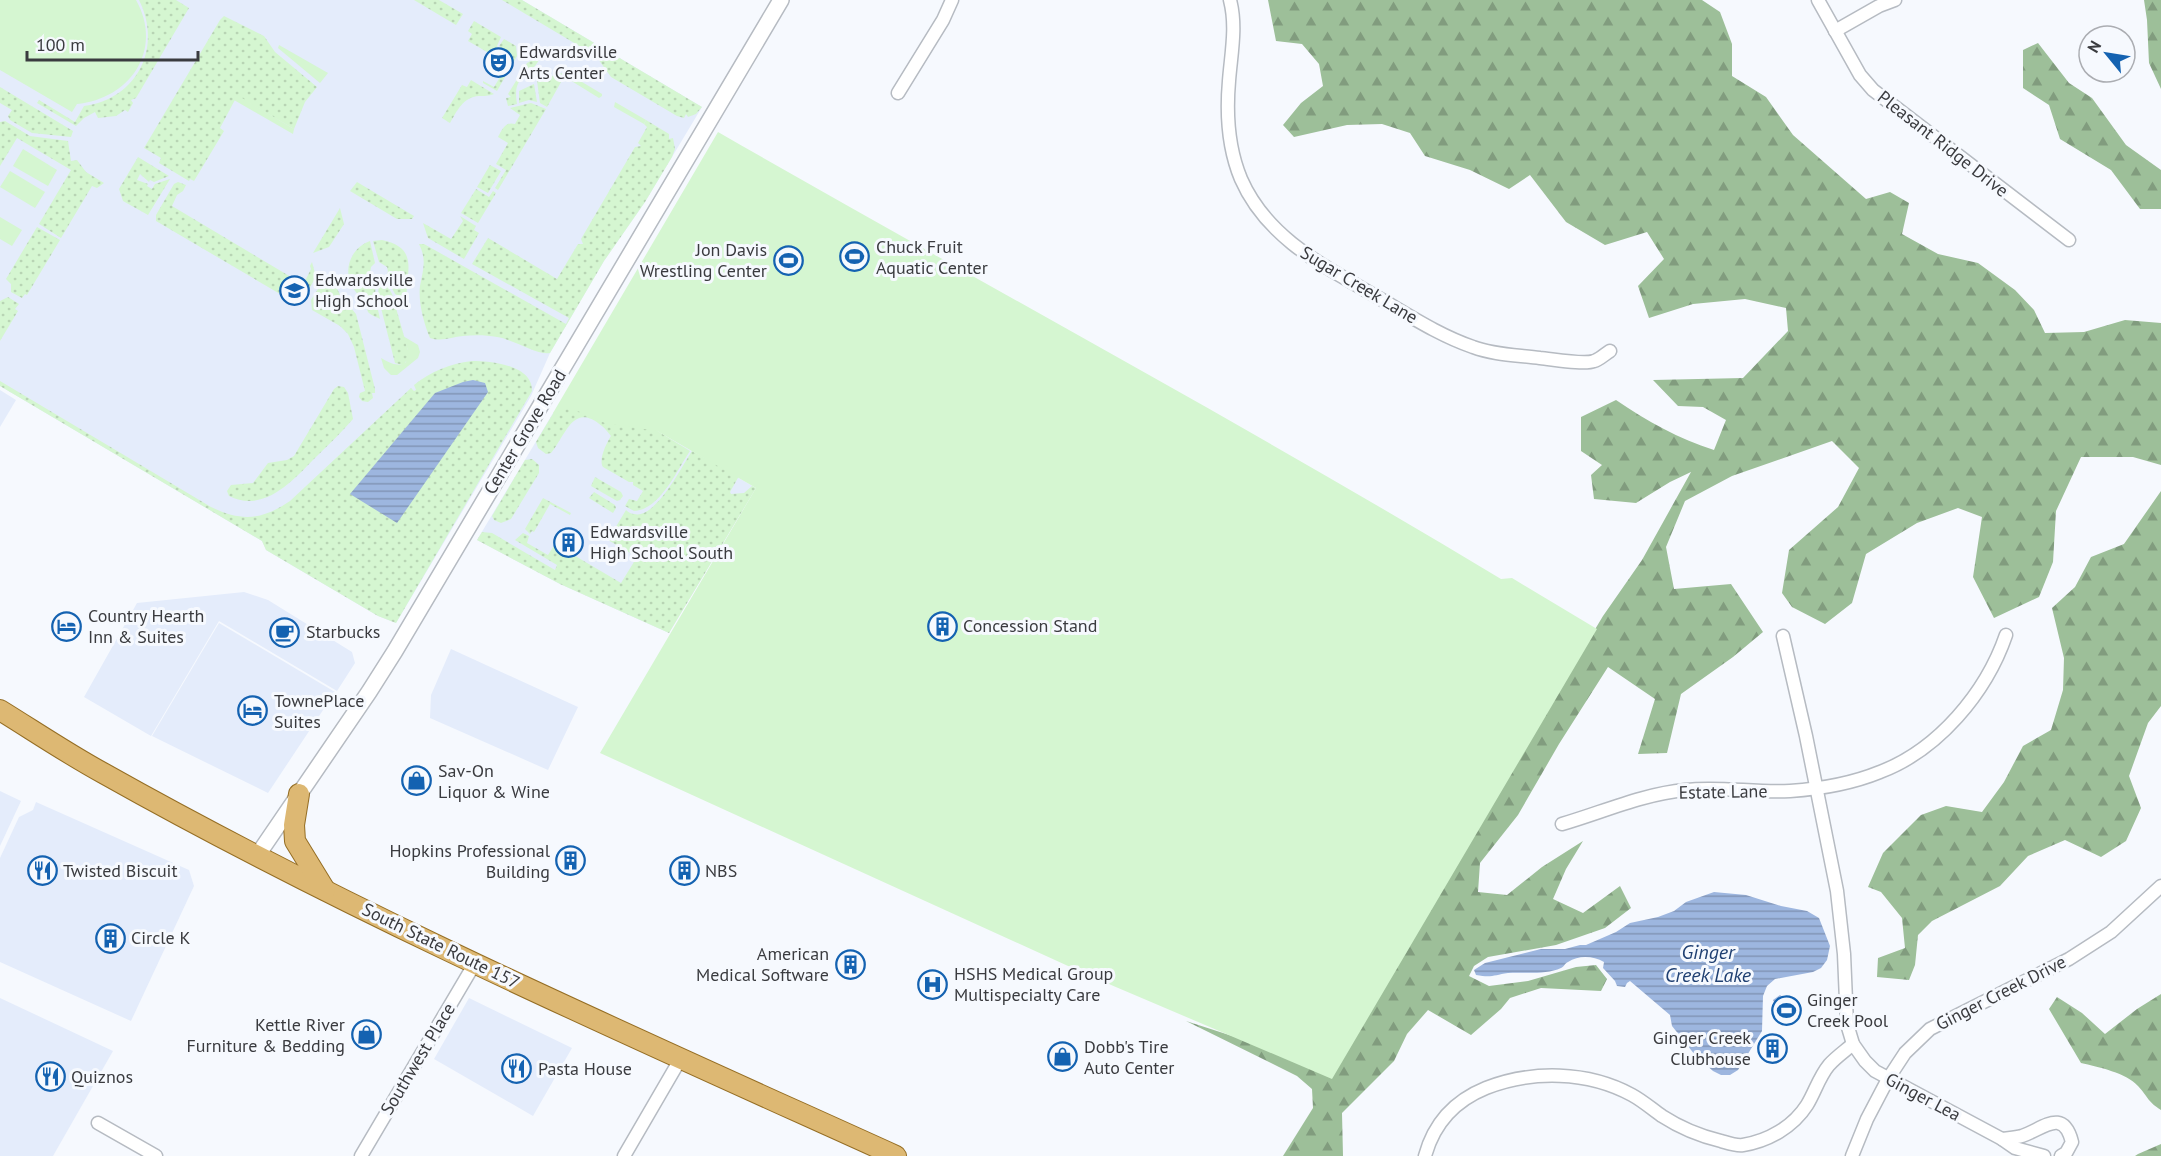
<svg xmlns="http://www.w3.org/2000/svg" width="2161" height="1156" viewBox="0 0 2161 1156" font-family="'PT Sans',sans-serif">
  <defs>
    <pattern id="grass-dots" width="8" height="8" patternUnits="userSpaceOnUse" patternTransform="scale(1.5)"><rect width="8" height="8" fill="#d5f6d1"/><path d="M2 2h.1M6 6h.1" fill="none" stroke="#b8d4b4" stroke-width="1.8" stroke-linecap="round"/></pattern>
    <pattern id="forest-firs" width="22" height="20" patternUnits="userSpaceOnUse" patternTransform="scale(1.5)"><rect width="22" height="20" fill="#9dbf99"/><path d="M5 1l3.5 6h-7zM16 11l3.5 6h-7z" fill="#819c7e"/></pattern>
    <pattern id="water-rules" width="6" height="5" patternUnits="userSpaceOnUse" patternTransform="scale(1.5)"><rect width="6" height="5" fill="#9db6df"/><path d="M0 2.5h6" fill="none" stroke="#8195b6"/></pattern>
  </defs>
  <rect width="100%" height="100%" fill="#f6f9fe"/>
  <g fill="#e4ecfb">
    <path d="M0,0h522l180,107 -57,95 -41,59 -54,92 -19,43 -135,227 -18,-7 -112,-66 -4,-9 -262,-155z"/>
    <path d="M0,390l16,10 -16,27z"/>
    <path d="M559,411l98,20 99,57 -87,145 -109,-49 -83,-44 76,-127 3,2z"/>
    <path d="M244,592l24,8 84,52 3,11 -18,28 -118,-70 -68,115 -67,-39 53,-94z"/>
    <path d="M219,623l116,69 -67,101 -116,-57z"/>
    <path d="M451,649l127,58 -30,63 -118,-52 1,-23z"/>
    <path d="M0,791l21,10 -21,45z"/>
    <path d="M36,802l153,68 5,16 -63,135 -131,-59v-104l19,-41 14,-7z"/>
    <path d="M0,998l113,53 -60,105h-53z"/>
    <path d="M469,998l103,50 -39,68 -99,-57z"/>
  </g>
  <g fill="url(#grass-dots)">
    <path d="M139,0h37l13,8 -53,90 -5,2 2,3 -5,9 -3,-2 -9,6 -18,2 -3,-6 -11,6 -8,8 -39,-23 2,-3 36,22 9,-16c53,-7 79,-58 55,-106z"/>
    <path d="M414,0h25l24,14 -7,11z"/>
    <path d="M502,0h20l180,107 -6,7 -8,3 -2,-3 -2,4 -7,-2 -66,-39 -15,-21z"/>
    <path d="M224,16l40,20 11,16 42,35 -12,15 -11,27 -57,-33 -17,32 4,3 -30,50 -4,-2 -1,2 -30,-18 2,-5 -17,-10 76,-128z"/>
    <path d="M474,21l27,16 -4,9 4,6 -1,4 -4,-2 -2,2 -26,-15 4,-7 -4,-3z"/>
    <path d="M504,39l12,7 1,10 -20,35 -14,-8v-2l11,6 14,-23 1,-4 -5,-2 1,-4 -6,-8z"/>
    <path d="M536,58l3,2c-10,18 -27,14 -22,44l-9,2 -2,-8 5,-1 -3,-3 19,-31z"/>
    <path d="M561,73l4,2 -18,32 -7,-4 -3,-22z"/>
    <path d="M471,80l23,14c-6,2 -9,2 -15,2 -16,1 -22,15 -29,27l-8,-5 20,-33 5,2z"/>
    <path d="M534,84l3,18 -8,-2 -10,3v-12z"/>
    <path d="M0,87l73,44 -2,6 -39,-4 -22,-13 -2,-4 4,-6 -12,-7z"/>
    <path d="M531,103l15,6 -48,81 -3,-2 11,-18 -10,-6 12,-21 -10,-6c4,-7 7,-16 17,-13l5,-9 -10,-7z"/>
    <path d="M646,120l23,14v5l4,-1 2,11 -3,8 -27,45 -41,59 -54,92c-11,3 -38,-14 -53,-16 -11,-2 -23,-2 -34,-1 -11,1 -21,6 -33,2 -6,-14 -12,-36 -10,-52 3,-16 7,-26 -1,-42h5l142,80 3,-6 -97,-54 16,-26 69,41 21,-35h5l-2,-5 54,-92 6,-1 -3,-3 9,-16 -3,-3z"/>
    <path d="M5,121l25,15 38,5 3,20 6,-1 9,12 18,11 -7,5 -5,-2 -31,52 -22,-14 32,-54 -54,-32 -17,28v-44z"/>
    <path d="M138,157l31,19 -15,6 -4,-2 -1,2 -9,-8 -3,6 11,4 -1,2 5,3 3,-5 15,-5 -22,36 -25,-14 -4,-12z"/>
    <path d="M490,165l11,6 -13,22 -11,-6z"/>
    <path d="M178,182l8,3 -3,6 -6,4 -5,11 129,77h3l7,-14 -1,-3 2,-4 4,15 -13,22 -11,2 -136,-80v-6l18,-31z"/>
    <path d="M357,182l57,34 -2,3h-15l-47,-28z"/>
    <path d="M476,189l13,8 4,-6 3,2 -18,30 -17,-10z"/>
    <path d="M340,208l4,16 -15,23 -16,6z"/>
    <path d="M460,216l16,10 -2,4 5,3 -15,26 -36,-21 -5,-15 28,16 12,-18z"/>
    <path d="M37,227l23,13 -33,55 -2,-1 -3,4 -11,-6v-8l-5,-5z"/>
    <path d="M382,240c40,8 22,36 25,60l-12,-6 -9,-17 2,-6 -1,-4 -8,-5 -6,-21z"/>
    <path d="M370,241l5,22 -4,4 -1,6 6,7 -1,16 5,23c-3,-2 -10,-4 -12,-7 -2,-4 -3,-9 -6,-13 -3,-4 -7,-7 -9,-11 -11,-18 -2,-40 17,-47z"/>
    <path d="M384,279l8,15 16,56v9l-5,6 -8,-2 -17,-67 1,-16z"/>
    <path d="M334,282l6,13 16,19 19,75v4h-3l1,5 -5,4 -6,-1 -3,-4 1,-4 5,-2 -11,-44 -6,-13 -8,-8 -28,-16 -1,-10 10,-16z"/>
    <path d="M8,297l11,7 -4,5 3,2 -18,30v-40z"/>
    <path d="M472,361c19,0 61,4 60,30l-136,232 -18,-7 -112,-66 -4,-9 -262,-155v-5l211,126c31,15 51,13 79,-6l121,-113 3,3 2,-1 -2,-5c18,-14 35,-21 58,-24z"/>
    <path d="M338,386l6,1 4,6 5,26c-11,13 -24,25 -36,37 -23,23 -52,58 -88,40l-2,-5 4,-6 22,-2 15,-20 19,-3 7,-4 40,-67z"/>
    <path d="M567,407l84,20 39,24c-13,19 -30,59 -56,60l-9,-5 4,-7 8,2 6,-10 -10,-6v-3h-4l-26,-15c-5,-7 4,-25 8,-31 -3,-3 -5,-7 -9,-10 -29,-25 -36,9 -51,27l-5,1 -8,-6 -2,-6 18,-30z"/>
    <path d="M692,451l47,25 -9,16 1,2 13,-1 8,-7 4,2 -87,145 -109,-49 -83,-44 5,-8 10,1 63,37 2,-5 -42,-25 8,-7 6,3 -2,7 21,12 7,-11 66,39 16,-26 -29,-17 18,-30c2,2 5,4 8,4 21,6 48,-48 58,-63z"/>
    <path d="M532,459l7,6v8l-28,46 -10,4 -7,-3 -2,-4 33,-56z"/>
    <path d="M595,477l26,15 2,4 -3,4 -3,1 -26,-15z"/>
    <path d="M594,492l21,13 1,3 -3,5 -24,-15z"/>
    <path d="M543,498l28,15 -1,2 -20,-11 -16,28 -2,-1 -2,3 -5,-5z"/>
  </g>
  <g fill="url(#forest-firs)">
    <path d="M1268,0h434l18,12 12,32v32l34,21 27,38 73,64 24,-7 19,11 -7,31 36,20 40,9 37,27 19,20 11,23 39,-1 41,-12 36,3v142l-28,-8h-52l-25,54 -3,51 -14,35 -45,21 -21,-41 9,-60 -24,-9 -41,15 -51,31 -14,49 -27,21 -33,-17 -10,-14 7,-43 49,-43 21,-39 -27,-27 -100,35 -47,25 -19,46 8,42 57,-5 32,48 -30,25 -52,37 -14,59 -29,1 17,-55 -47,-32 -49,77 -41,71 -38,48 -2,29 29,3 35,-28 41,-26 -17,28 -13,30 30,14 37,-27 11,22 -26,20 -49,17 -68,12 -14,9 -5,10 20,10 39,-5 48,-14 20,-2 11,14 -6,12 -60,-3 -31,10 -9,11 -30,26 -43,-25 -21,24 -13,27 -52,52 1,43h-60l30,-48 -1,-19 -15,-13 -111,-55 71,23 235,-243 111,-185 39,-56 49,-88 -21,10 -34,21 -42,-4 -3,-24 11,-10 -21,-14v-34l35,-17c31,21 63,39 98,50l12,-30 -23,-13 -25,-1 -25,-26 90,-2 45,-47 -2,-23 -41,-9 -52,5 -44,14 -11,-32 26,-27 -17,-27 -42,13 -39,-23 -36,-47 -21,14 -39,-19 -45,-14 -15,-23 -28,-9 -35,1 -53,12 -11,-12 18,-22 22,-17 -4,-22 -17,-20 -26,-3z"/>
    <path d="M2144,0h17v89l-12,-26 -2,-43z"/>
    <path d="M2038,43l31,40 23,15 34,47 35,25v39h-21l-29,-39 -51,-31 -11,-34 -26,-17v-38z"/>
    <path d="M2161,491v215l-13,17 -19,53 12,32 -15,33 -25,16 -36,-17 -37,16 -28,30 -68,35 -14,14 -3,30 -6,15 -32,-3 1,-19 27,-10 -3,-30 -21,-26 -13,-5 15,-34 38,-38 25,-9 36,6 22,-30 19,-36 28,-16 12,-40 1,-32 -12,-50 23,-21 16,-30 33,-13z"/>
    <path d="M2161,994v116c-13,-8 -13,-13 -23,-24 -11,-13 -40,-19 -57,-23l-32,-54 8,-12 25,16 23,21 32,-25z"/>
    <path d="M2161,1144v12h-26l3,-2z"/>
  </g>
  <g fill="#d5f6d1">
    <path d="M0,0h136c28,50 -6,99 -59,104l-5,8 -72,-42z"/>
    <path d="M279,45l49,28 -8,10 -42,-35z"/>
    <path d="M567,73l35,21v2l-3,2 -34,-21z"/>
    <path d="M237,95l57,34 -1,5 -59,-34z"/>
    <path d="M615,102l31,18 -2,4 -30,-17z"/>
    <path d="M718,132c261,150 526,292 783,447l11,-1 85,51 -265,450 -242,-103 -490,-223 156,-265 -99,-57 -52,-8 -32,-14h-10l-7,6 -3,-2z"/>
    <path d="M23,149l34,21 -9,16 -35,-20z"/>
    <path d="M10,171l35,21 -10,16 -35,-21z"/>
    <path d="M0,217l22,13 -10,16 -12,-7z"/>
    <path d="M403,336l15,9 2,7 -2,6 -21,17h-6l-7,-7 -3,-10c7,4 17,10 25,4l2,-12z"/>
  </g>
  <g fill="url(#water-rules)">
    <path d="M473,380l12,3 3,9 -91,131 -47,-29 85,-101 28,-11z"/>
    <path d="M1714,892l32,3 35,11 26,5 12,7 11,28 -3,14 -6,8 -8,4 -38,7 -8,7 -4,10 -1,35 -24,39 -8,5h-9l-8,-4 -18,-16 -19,-24 -4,-5 -2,-11 -40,-34 -3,2 -2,4 -8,-1 -2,-5 -12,-13 1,-6c-11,-6 -25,-7 -36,0 -3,1 -4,5 -7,6 -15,7 -37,4 -53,5 -14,2 -16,5 -32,2l-2,-5 11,-7 56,-14h24l15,-4h6l30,-13 14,-9 28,-6 16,-6 12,-9z"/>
    <path d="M1780,995l10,8 9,15 -8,7 -8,-8 -10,-17z"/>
  </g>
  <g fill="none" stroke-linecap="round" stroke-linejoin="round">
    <defs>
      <g id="minor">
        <path d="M1230,0c7,27 1,54 -1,81 -3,34 -1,67 12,98 27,62 89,90 143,122 29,17 57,35 89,46 21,8 45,8 67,11 12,1 44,7 54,3 5,-1 11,-7 16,-10"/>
        <path d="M1818,0l42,75 13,15 196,150"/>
        <path d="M1835,31l44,-25 16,-6"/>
        <path d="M898,93l45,-73 9,-20"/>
        <path d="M1783,636l23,100 31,155 7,63 3,70 6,20 12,17 10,10 127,68 13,9 29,8"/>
        <path d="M1562,824c41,-12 81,-30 123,-34 35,-4 70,3 105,1 29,-2 63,-8 90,-19 58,-22 106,-79 126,-137"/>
        <path d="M98,1123l58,33"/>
        <path d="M2002,1139c7,-1 13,-1 20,-3 21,-7 41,-29 50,6l-6,11 -5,3"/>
        <path d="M361,1156l114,-193"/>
        <path d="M624,1156l57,-98"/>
        <path d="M1425,1156c9,-33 29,-55 61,-68 46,-18 102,-17 146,7 11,6 20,14 30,21 17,11 38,20 59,25 7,2 15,5 22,4 25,-4 50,-18 64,-40 8,-13 12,-28 22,-40 7,-8 16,-14 24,-21"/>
        <path d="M1852,1156l15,-37 21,-40 17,-26 25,-24 139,-70 42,-27 50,-46"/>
      </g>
      <path id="tertiary" d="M257,856l112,-164 26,-41 386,-651"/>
      <g id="primary">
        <path d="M0,710c34,21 68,44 103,63 256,144 526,262 793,383"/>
        <path d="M299,794l-5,31 1,16 30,49"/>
      </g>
    </defs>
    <use href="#minor" stroke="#b6bbc2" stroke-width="15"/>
    <use href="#tertiary" stroke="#b6bbc2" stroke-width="18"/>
    <use href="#primary" stroke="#956e24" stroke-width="22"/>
    <use href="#minor" stroke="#fff" stroke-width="12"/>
    <use href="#tertiary" stroke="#fff" stroke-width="15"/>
    <use href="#primary" stroke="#ddb873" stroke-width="20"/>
  </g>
  <defs>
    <symbol id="theatre-ring" viewBox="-11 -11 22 22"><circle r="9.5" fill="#f6f9fe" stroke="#1462b1" stroke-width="1.5"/><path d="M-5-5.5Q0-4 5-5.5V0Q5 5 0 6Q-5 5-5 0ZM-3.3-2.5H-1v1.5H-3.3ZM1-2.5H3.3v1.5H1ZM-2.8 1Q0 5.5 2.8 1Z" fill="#1462b1"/></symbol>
    <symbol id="stadium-ring" viewBox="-11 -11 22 22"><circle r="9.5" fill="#f6f9fe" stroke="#1462b1" stroke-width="1.5"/><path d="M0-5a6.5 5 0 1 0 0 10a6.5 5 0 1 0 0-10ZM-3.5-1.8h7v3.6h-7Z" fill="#1462b1"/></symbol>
    <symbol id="school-ring" viewBox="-11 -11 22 22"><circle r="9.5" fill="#f6f9fe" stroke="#1462b1" stroke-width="1.5"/><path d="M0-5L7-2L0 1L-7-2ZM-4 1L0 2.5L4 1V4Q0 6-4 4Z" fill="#1462b1"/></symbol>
    <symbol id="building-ring" viewBox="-11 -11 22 22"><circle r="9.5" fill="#f6f9fe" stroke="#1462b1" stroke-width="1.5"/><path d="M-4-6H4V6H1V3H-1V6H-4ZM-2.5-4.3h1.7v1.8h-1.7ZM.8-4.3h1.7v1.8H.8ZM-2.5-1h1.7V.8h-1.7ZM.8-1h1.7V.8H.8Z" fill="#1462b1"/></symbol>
    <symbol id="hotel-ring" viewBox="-11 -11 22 22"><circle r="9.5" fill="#f6f9fe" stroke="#1462b1" stroke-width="1.5"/><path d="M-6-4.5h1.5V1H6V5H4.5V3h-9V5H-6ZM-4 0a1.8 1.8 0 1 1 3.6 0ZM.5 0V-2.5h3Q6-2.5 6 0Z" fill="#1462b1"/></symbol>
    <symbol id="cafe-ring" viewBox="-11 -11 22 22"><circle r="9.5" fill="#f6f9fe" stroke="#1462b1" stroke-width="1.5"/><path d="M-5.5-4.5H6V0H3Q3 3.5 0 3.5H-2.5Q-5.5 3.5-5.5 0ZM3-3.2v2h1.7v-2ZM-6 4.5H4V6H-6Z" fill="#1462b1"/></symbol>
    <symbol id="shop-ring" viewBox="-11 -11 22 22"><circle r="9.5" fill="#f6f9fe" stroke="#1462b1" stroke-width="1.5"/><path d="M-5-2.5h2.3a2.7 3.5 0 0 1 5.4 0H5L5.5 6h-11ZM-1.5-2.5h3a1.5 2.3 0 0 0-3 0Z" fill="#1462b1"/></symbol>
    <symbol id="restaurant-ring" viewBox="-11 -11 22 22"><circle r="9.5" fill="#f6f9fe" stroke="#1462b1" stroke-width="1.5"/><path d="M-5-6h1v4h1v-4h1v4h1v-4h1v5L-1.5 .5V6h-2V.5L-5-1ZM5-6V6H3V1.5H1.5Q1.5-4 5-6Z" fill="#1462b1"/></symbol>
    <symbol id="hospital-ring" viewBox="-11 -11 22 22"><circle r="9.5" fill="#f6f9fe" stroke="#1462b1" stroke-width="1.5"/><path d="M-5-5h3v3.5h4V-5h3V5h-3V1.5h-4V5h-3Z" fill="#1462b1"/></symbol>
  </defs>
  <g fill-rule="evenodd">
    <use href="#theatre-ring" x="482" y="46" width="33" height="33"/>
    <use href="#stadium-ring" x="838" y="240" width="33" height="33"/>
    <use href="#stadium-ring" x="772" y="244" width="33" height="33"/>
    <use href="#school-ring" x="278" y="274" width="33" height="33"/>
    <use href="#building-ring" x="552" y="526" width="33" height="33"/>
    <use href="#hotel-ring" x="50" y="610" width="33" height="33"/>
    <use href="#building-ring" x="926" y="610" width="33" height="33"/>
    <use href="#cafe-ring" x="268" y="616" width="33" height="33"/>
    <use href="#hotel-ring" x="236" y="694" width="33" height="33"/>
    <use href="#shop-ring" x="400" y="764" width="33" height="33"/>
    <use href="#building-ring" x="554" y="844" width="33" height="33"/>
    <use href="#restaurant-ring" x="26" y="854" width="33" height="33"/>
    <use href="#building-ring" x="668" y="854" width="33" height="33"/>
    <use href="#building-ring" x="94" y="922" width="33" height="33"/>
    <use href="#building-ring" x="834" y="948" width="33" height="33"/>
    <use href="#hospital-ring" x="916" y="968" width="33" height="33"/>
    <use href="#stadium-ring" x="1770" y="994" width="33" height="33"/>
    <use href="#shop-ring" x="350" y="1018" width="33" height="33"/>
    <use href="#building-ring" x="1756" y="1032" width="33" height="33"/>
    <use href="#shop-ring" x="1046" y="1040" width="33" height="33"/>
    <use href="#restaurant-ring" x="500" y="1052" width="33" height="33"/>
    <use href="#restaurant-ring" x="34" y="1060" width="33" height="33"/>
  </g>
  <g text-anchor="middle" stroke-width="6" stroke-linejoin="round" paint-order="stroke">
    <g font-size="18" fill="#3a3b3f" stroke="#f6f9fe" text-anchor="start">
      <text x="519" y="58">Edwardsville<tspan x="519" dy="21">Arts Center</tspan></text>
      <text x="876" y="253">Chuck Fruit<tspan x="876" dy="21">Aquatic Center</tspan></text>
      <text x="767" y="256" text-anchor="end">Jon Davis<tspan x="767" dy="21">Wrestling Center</tspan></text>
      <text x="315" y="286">Edwardsville<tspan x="315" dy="21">High School</tspan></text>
      <text x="590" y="538">Edwardsville<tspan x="590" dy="21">High School South</tspan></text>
      <text x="88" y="622">Country Hearth<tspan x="88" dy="21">Inn &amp; Suites</tspan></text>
      <text x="963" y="632">Concession Stand</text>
      <text x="306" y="638">Starbucks</text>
      <text x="274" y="707">TownePlace<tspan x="274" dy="21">Suites</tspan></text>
      <text x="438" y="777">Sav-On<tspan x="438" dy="21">Liquor &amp; Wine</tspan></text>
      <text x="550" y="857" text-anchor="end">Hopkins Professional<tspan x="550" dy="21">Building</tspan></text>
      <text x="63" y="877">Twisted Biscuit</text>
      <text x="705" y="877">NBS</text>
      <text x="131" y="944">Circle K</text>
      <text x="829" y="960" text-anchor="end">American<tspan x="829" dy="21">Medical Software</tspan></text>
      <text x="954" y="980">HSHS Medical Group<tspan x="954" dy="21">Multispecialty Care</tspan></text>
      <text x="1807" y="1006">Ginger<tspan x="1807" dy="21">Creek Pool</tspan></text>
      <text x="345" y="1031" text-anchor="end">Kettle River<tspan x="345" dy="21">Furniture &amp; Bedding</tspan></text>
      <text x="1751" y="1044" text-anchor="end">Ginger Creek<tspan x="1751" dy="21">Clubhouse</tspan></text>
      <text x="1084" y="1053">Dobb's Tire<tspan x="1084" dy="21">Auto Center</tspan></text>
      <text x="538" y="1075">Pasta House</text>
      <text x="71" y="1083">Quiznos</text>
    </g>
    <g font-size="18" fill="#3a3b3f" stroke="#f6f9fe">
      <text transform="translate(1943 144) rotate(38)" y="6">Pleasant Ridge Drive</text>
      <text transform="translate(1359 285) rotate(31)" y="6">Sugar Creek Lane</text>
      <text transform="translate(525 432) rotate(-59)" y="6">Center Grove Road</text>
      <text transform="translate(1723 792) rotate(-1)" y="6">Estate Lane</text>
      <text transform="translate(441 946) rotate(26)" y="6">South State Route 157</text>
      <text transform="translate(2001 993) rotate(-27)" y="6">Ginger Creek Drive</text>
      <text transform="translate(418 1059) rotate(-59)" y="6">Southwest Place</text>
      <text transform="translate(1923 1097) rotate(28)" y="6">Ginger Lea</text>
    </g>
    <g font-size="20" font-style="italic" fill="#204072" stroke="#f6f9fe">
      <text x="1708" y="959">Ginger<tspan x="1708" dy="23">Creek Lake</tspan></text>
    </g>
  </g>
  <g transform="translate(2107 54) rotate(300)"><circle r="28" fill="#f6f9fe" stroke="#abadb2" stroke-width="1.5"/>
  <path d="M0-4.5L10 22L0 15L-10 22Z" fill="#1462b1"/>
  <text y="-9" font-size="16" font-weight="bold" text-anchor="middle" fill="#3a3b3f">N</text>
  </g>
  <path d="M27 51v9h171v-9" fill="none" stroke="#3a3b3f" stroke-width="3"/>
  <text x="36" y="51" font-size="18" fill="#3a3b3f" stroke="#f6f9fe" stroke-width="4.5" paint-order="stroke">100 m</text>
</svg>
